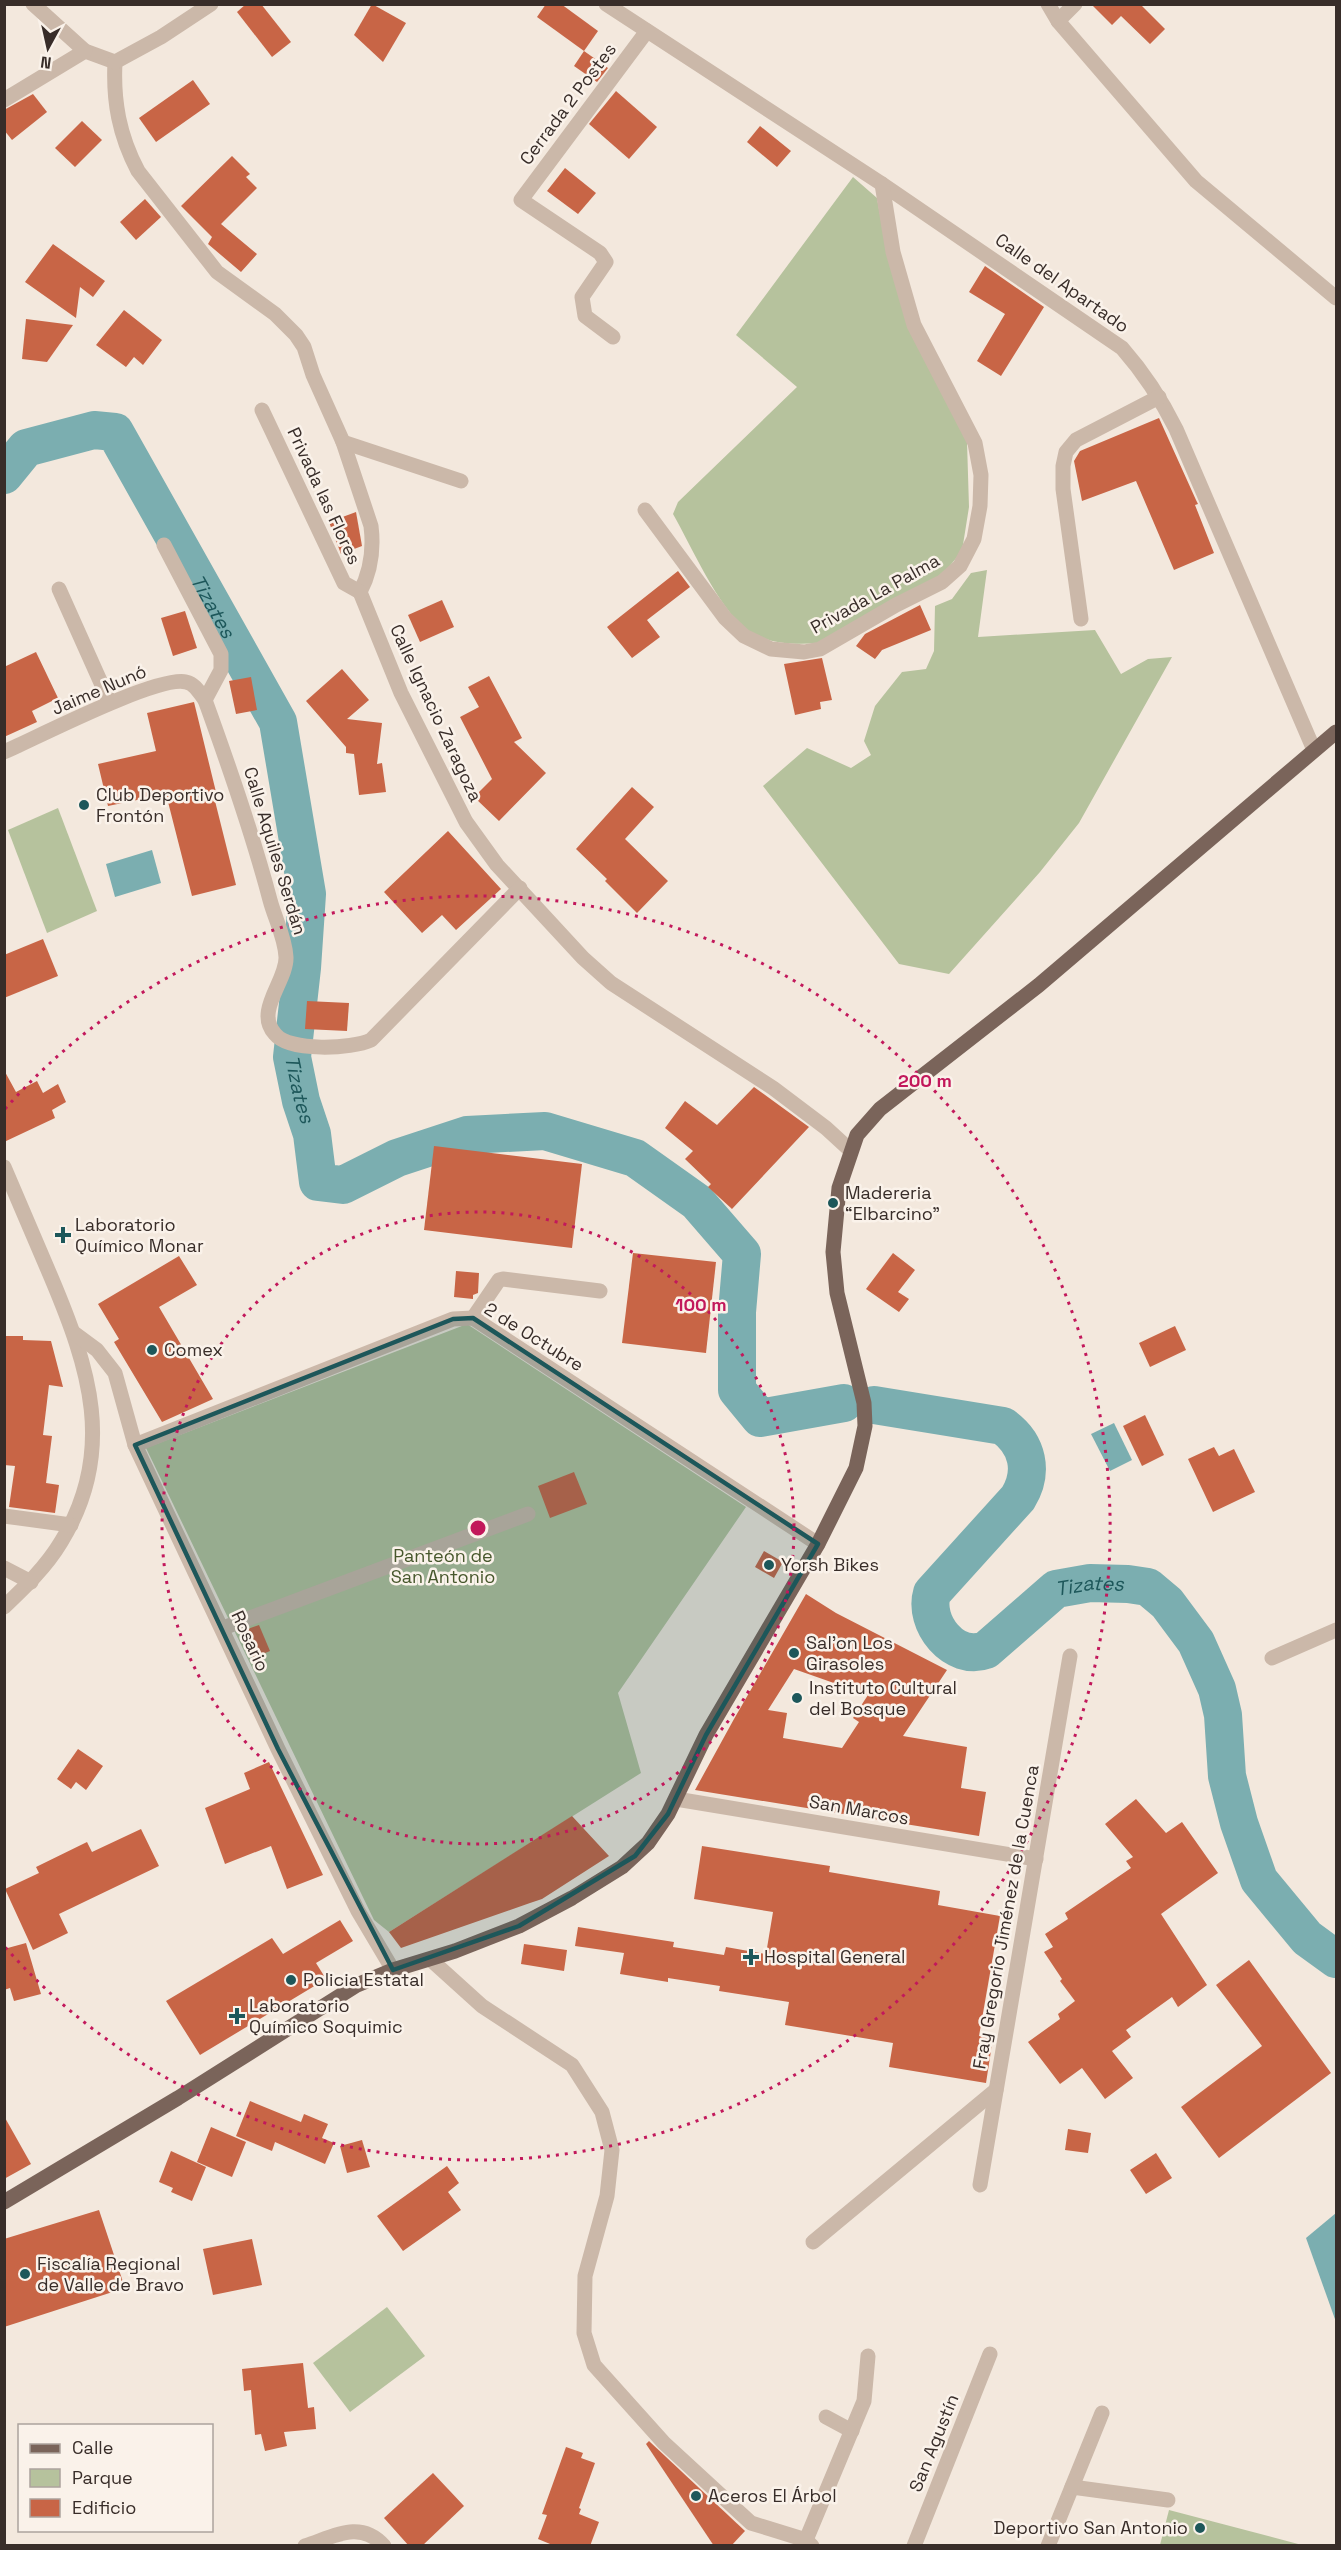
<svg xmlns="http://www.w3.org/2000/svg" width="1341" height="2550" viewBox="0 0 1341 2550" font-family="'Space Grotesk',sans-serif">
  <rect width="100%" height="100%" fill="#f3e8dd"/>
  <g fill="#b6c29d">
    <path d="M853,177l24,21 10,55 80,189 2,65 -7,44 -18,22 -126,70c-23,2 -52,1 -72,-14 -29,-23 -54,-82 -73,-115l5,-12 119,-115 -61,-52z"/>
    <path d="M987,570l-9,67 117,-7 26,44 27,-15 24,-2 -93,166 -39,49 -91,102 -50,-10 -136,-178 44,-38 44,20 20,-13 -7,-14 11,-35 27,-34 24,-3 8,-18 1,-45 17,-7 19,-26z"/>
    <path d="M58,808l39,103 -50,22 -39,-103z"/>
    <path d="M467,1324l279,183 -128,186 23,80 -252,159 -15,-12 -228,-472z"/>
    <path d="M387,2307l38,49 -75,56 -37,-49z"/>
    <path d="M1169,2510l133,35h-142z"/>
  </g>
  <g fill="#7baeb0">
    <path d="M152,850l9,33 -46,14 -9,-33z"/>
    <path d="M1114,1423l18,37 -22,11 -19,-37z"/>
    <path d="M1336,2213v109l-30,-84z"/>
  </g>
  <g fill="none" stroke-linecap="round" stroke-linejoin="round">
    <g stroke="#7baeb0" stroke-width="38">
      <path id="s1" d="M4,475l22,-27 68,-18 21,2 163,290 29,172 -5,74 -10,89 9,44 11,33 6,48 25,3 54,-27 70,-23 78,-4 90,27 62,44 45,52 -5,58v78l23,28 84,-15"/>
      <path id="s2" d="M874,1405l129,21c25,18 31,46 15,72l-86,95c-9,30 22,69 54,57l70,-61 34,-6 38,1 20,3 19,16 29,39 21,47 6,26 4,61 12,47 20,57 48,58 29,21"/>
    </g>
  </g>
  <g fill="#c86546" fill-rule="evenodd">
    <path d="M246,4h15l30,38 -19,15 -35,-45z"/>
    <path d="M372,4l34,19 -23,39 -29,-27z"/>
    <path d="M546,4h15l37,27 -14,20 -47,-34z"/>
    <path d="M1091,4h49l25,25 -15,15 -29,-28 -9,9z"/>
    <path d="M584,51l24,17 -11,14 -23,-16z"/>
    <path d="M193,80l17,24 -54,38 -17,-24z"/>
    <path d="M616,91l41,36 -28,32 -40,-35z"/>
    <path d="M33,94l14,18 -35,28 -8,-10v-20z"/>
    <path d="M82,121l20,19 -27,27 -20,-19z"/>
    <path d="M760,126l31,25 -14,16 -30,-25z"/>
    <path d="M232,156l18,18 -4,3 11,11 -36,36 36,30 -16,18 -33,-28 4,-7 -31,-31z"/>
    <path d="M565,168l31,25 -18,21 -31,-23z"/>
    <path d="M145,199l16,18 -25,23 -16,-18z"/>
    <path d="M53,244l52,37 -12,16 -13,-10 -4,31 -51,-36z"/>
    <path d="M985,266l59,41 -43,69 -24,-15 28,-47 -36,-22z"/>
    <path d="M124,310l38,30 -19,25 -9,-8 -8,10 -30,-22z"/>
    <path d="M26,319l47,6 -26,37 -25,-3z"/>
    <path d="M1159,418l37,82 2,4 -3,1 19,48 -40,17 -38,-89 -54,20 -8,-40 6,-10z"/>
    <path d="M356,512l6,34 -21,8 -12,-32z"/>
    <path d="M678,571l12,16 -43,33 13,17 -28,21 -25,-31z"/>
    <path d="M442,600l12,27 -34,15 -12,-27z"/>
    <path d="M920,605l11,25 -49,20 -7,9 -19,-13 9,-12z"/>
    <path d="M185,611l12,37 -24,8 -12,-38z"/>
    <path d="M36,652l22,46 -26,13 5,11 -33,15v-70z"/>
    <path d="M822,658l10,42 -12,2 1,7 -26,6 -11,-51z"/>
    <path d="M342,669l27,31 -22,19 35,4 -5,41 5,-1 4,29 -27,3 -5,-41 -8,-1v-6l-40,-46z"/>
    <path d="M489,676l33,62 -8,4 32,31 -47,48 -25,-24 18,-18 -32,-62 19,-10 -11,-20z"/>
    <path d="M251,677l6,33 -21,4 -7,-33z"/>
    <path d="M194,702l22,90 -3,1 23,92 -44,11 -26,-102 -58,12 -10,-42 58,-13 -9,-38z"/>
    <path d="M632,787l22,20 -29,32 43,42 -31,32 -32,-32 2,-2 -31,-30z"/>
    <path d="M448,831l53,58 -45,41 -14,-15 -20,18 -38,-41z"/>
    <path d="M43,939l15,37 -54,22v-43z"/>
    <path d="M307,1001l42,2 -2,28 -42,-2z"/>
    <path d="M4,1070l12,22 21,-11 6,12 15,-9 8,18 -14,8 3,8 -51,24z"/>
    <path d="M754,1087l55,40 -77,82 -24,-22 3,-3 -26,-25 8,-8 -28,-23 20,-27 32,24z"/>
    <path d="M434,1146l148,18 -10,84 -148,-18z"/>
    <path d="M633,1253l83,9 -10,91 -84,-10z"/>
    <path d="M893,1253l22,17 -17,22 11,7 -10,13 -33,-23z"/>
    <path d="M179,1256l18,29 -38,22 54,92 -51,23 -48,-80 5,-3 -21,-35z"/>
    <path d="M456,1271l23,2 -1,20 -5,2v4l-19,-2z"/>
    <path d="M1175,1326l11,24 -36,17 -11,-24z"/>
    <path d="M4,1336h19v4l28,1 12,46 -14,-2 -6,50 9,1 -6,47 13,2 -4,28 -46,-6 6,-41 -11,-1z"/>
    <path d="M1145,1415l19,40 -22,11 -19,-40z"/>
    <path d="M1214,1447l5,9 15,-7 21,43 -42,20 -25,-53z"/>
    <path d="M574,1472l13,32 -37,14 -12,-32z"/>
    <path d="M764,1551l19,11 -9,16 -19,-11z"/>
    <path d="M806,1594l30,19 111,57 -44,66 64,11 -6,41 25,4 -7,44 -284,-46 39,-71zM794,1669l74,26 -15,23 6,4 -17,26 -59,-10 4,-25 -19,-3z"/>
    <path d="M259,1625l11,26 -17,7 -11,-27z"/>
    <path d="M78,1749l25,17 -17,24 -10,-8 -5,7 -14,-10z"/>
    <path d="M269,1762l54,113 -36,14 -16,-43 -46,18 -20,-56 45,-19 -6,-16z"/>
    <path d="M1136,1799l30,34 16,-11 36,51 -57,41 46,71 -29,22 -6,-10 -46,33 5,7 -19,14 21,27 -28,21 -23,-31 -22,16 -32,-42 32,-23 -2,-5 17,-13 -15,-20 2,-2 -18,-27 9,-5 -8,-13 23,-15 -3,-6 66,-45 -5,-7 7,-4 -28,-33z"/>
    <path d="M572,1816l37,40 -67,43 -12,4 -129,45 -12,-16z"/>
    <path d="M141,1829l18,37 -100,48 9,19 -35,17 -28,-61 34,-16 -3,-6 51,-25 5,10z"/>
    <path d="M702,1846l128,20 -1,6 111,19 -2,14 62,11 -21,120 14,2 -7,45 -97,-16 4,-24 -108,-18 4,-23 -70,-11 1,-5 -52,-8v4l-48,-8 4,-21 -49,-7 3,-19 96,15 -1,5 51,8 2,-8 40,7 7,-42 -79,-13z"/>
    <path d="M340,1920l13,21 -37,22 10,16 -126,76 -34,-54 106,-63 11,16z"/>
    <path d="M26,1943l15,51 -27,7 -4,-13 -6,2v-41z"/>
    <path d="M524,1944l43,6 -3,21 -43,-7z"/>
    <path d="M1249,1960l82,113 -112,85 -38,-51 81,-61 -46,-61z"/>
    <path d="M250,2101l51,21 3,-8 24,10 -6,14 12,5 -9,21 -50,-22 -3,9 -36,-15z"/>
    <path d="M4,2116l27,48 -27,15z"/>
    <path d="M211,2127l35,15 -14,35 -35,-15z"/>
    <path d="M1068,2129l23,4 -3,20 -23,-3z"/>
    <path d="M362,2140l8,27 -23,6 -7,-27z"/>
    <path d="M171,2151l35,16 -14,34 -21,-9 2,-4 -14,-6z"/>
    <path d="M1156,2153l16,25 -26,16 -16,-24z"/>
    <path d="M447,2166l12,17 -11,9 13,18 -58,41 -26,-35z"/>
    <path d="M99,2210l26,78 -121,39v-88z"/>
    <path d="M252,2239l10,46 -49,10 -10,-46z"/>
    <path d="M303,2363l5,45 6,-1 2,22 -32,3 3,14 -22,5 -4,-17 -6,1 -4,-45 -7,1 -2,-22z"/>
    <path d="M649,2441l96,90 -14,15h-17l-68,-102z"/>
    <path d="M566,2447l17,6 -2,5 14,5 -16,45 2,1 -2,5 20,8 -9,24h-35l-17,-7 9,-24 -5,-1z"/>
    <path d="M433,2473l31,33 -42,40h-13l-25,-28z"/>
  </g>
  <g fill="none" stroke-linecap="round" stroke-linejoin="round">
    <g stroke="#cbb8a9" stroke-width="15">
      <path d="M33,4l52,47 30,11"/>
      <path d="M606,4l276,180 240,164c22,25 39,51 54,81l138,321"/>
      <path d="M1048,4l10,17 138,160 140,117"/>
      <path d="M1058,21l17,-17"/>
      <path d="M115,62c-2,39 4,73 23,109l79,101 58,42 21,21 8,12 9,28 30,67 28,84c3,24 0,45 -11,66l41,101 65,129 31,43 86,93 28,25 162,105 53,40 24,22"/>
      <path d="M115,62l46,-25 50,-33"/>
      <path d="M4,100l81,-49"/>
      <path d="M613,337l-28,-21 -3,-19 24,-35 -6,-9 -79,-53 126,-169"/>
      <path d="M262,410l82,173 16,9"/>
      <path d="M343,442l118,39"/>
      <path d="M645,510l80,108 19,18 27,13 33,3 16,-3 76,-44 46,-23 18,-16 14,-27 6,-33 1,-31 -6,-32 -61,-118 -21,-73 -11,-68"/>
      <path d="M164,545l57,109v16l-16,30"/>
      <path d="M59,589l51,114"/>
      <path d="M1081,619l-18,-130v-23l3,-14 10,-12 83,-43"/>
      <path d="M4,752c32,-14 154,-77 182,-70 9,2 13,10 19,18 24,66 47,132 65,200 5,19 15,37 16,57 1,24 -32,54 -11,77 14,18 77,15 96,6l149,-152"/>
      <path d="M4,1167c16,37 31,73 47,110 38,90 66,174 10,265 -15,25 -36,45 -57,65"/>
      <path d="M473,1318l26,-38 4,-1 97,12"/>
      <path d="M74,1333l23,17 18,23 20,72 143,304 80,162 35,59"/>
      <path d="M135,1445l318,-126 20,-1 345,226"/>
      <path d="M4,1516l67,9"/>
      <path d="M4,1568l27,14"/>
      <path d="M223,1628l305,-114"/>
      <path d="M1272,1658l64,-28"/>
      <path d="M676,1799l360,60"/>
      <path d="M430,1959l52,47 90,59 30,47 10,38 -5,46 -22,80 -1,57 10,32 70,78 87,80 55,17 6,6"/>
      <path d="M980,2185l90,-529"/>
      <path d="M813,2242l183,-152"/>
      <path d="M826,2417l26,14"/>
      <path d="M1072,2487l96,13"/>
      <path d="M806,2540l58,-139 4,-45"/>
      <path d="M305,2546c28,-9 55,-27 79,0"/>
      <path d="M914,2546l76,-192"/>
      <path d="M1048,2546l54,-133"/>
    </g>
    <path stroke="#7a645a" stroke-width="15" d="M4,2202l174,-104 179,-113 36,-15 62,-19 64,-25 53,-28 50,-31 26,-24 20,-29 38,-79 112,-191 38,-76 9,-42 -1,-23 -27,-110 -4,-41 6,-64 18,-53 23,-26 159,-124 297,-253"/>
  </g>
  <path fill="#1d575a" fill-opacity="0.2" stroke="#1d575a" stroke-width="4.5" stroke-linejoin="round" d="M473,1318l345,226 -112,191 -38,79 -33,42 -116,70 -126,44 -115,-221 -143,-304 318,-126z"/>
  <g fill="none" stroke="#c2185b" stroke-width="3" stroke-dasharray="3 6">
    <circle cx="478" cy="1528" r="316"/>
    <path d="M5 1109A632 632 0 1 1 5 1947"/>
  </g>
  <g fill="#1d575a" stroke="#faf2ea" stroke-width="2">
    <circle cx="84" cy="805" r="6"/>
    <circle cx="833" cy="1203" r="6"/>
    <path d="M60 1226h6v6h6v6h-6v6h-6v-6h-6v-6h6z"/>
    <circle cx="152" cy="1350" r="6"/>
    <circle cx="769" cy="1565" r="6"/>
    <circle cx="794" cy="1653" r="6"/>
    <circle cx="797" cy="1698" r="6"/>
    <path d="M748 1948h6v6h6v6h-6v6h-6v-6h-6v-6h6z"/>
    <circle cx="291" cy="1980" r="6"/>
    <path d="M234 2007h6v6h6v6h-6v6h-6v-6h-6v-6h6z"/>
    <circle cx="25" cy="2274" r="6"/>
    <circle cx="696" cy="2496" r="6"/>
    <circle cx="1200" cy="2528" r="6"/>
  </g>
  <g text-anchor="middle" stroke-width="5" stroke-linejoin="round" paint-order="stroke">
    <g font-size="18" fill="#382d29" stroke="#faf2ea">
      <text transform="translate(568 104) rotate(-53)" y="6">Cerrada 2 Postes</text>
      <text transform="translate(1062 283) rotate(35)" y="6">Calle del Apartado</text>
      <text transform="translate(324 496) rotate(65)" y="6">Privada las Flores</text>
      <text transform="translate(875 594) rotate(-29)" y="6">Privada La Palma</text>
      <text transform="translate(99 690) rotate(-23)" y="6">Jaime Nunó</text>
      <text transform="translate(436 713) rotate(65)" y="6">Calle Ignacio Zaragoza</text>
      <text transform="translate(275 851) rotate(73)" y="6">Calle Aquiles Serdán</text>
      <text transform="translate(534 1337) rotate(32)" y="6">2 de Octubre</text>
      <text transform="translate(250 1641) rotate(65)" y="6">Rosario</text>
      <text transform="translate(859 1810) rotate(10)" y="6">San Marcos</text>
      <text transform="translate(1006 1917) rotate(-80)" y="6">Fray Gregorio Jiménez de la Cuenca</text>
      <text transform="translate(934 2443) rotate(-68)" y="6">San Agustín</text>
    </g>
    <g font-size="18" fill="#382d29" stroke="#faf2ea" text-anchor="start">
      <text x="96" y="801">Club Deportivo<tspan x="96" dy="21">Frontón</tspan></text>
      <text x="845" y="1199">Madereria<tspan x="845" dy="21">“Elbarcino”</tspan></text>
      <text x="75" y="1231">Laboratorio<tspan x="75" dy="21">Químico Monar</tspan></text>
      <text x="164" y="1356">Comex</text>
      <text x="781" y="1571">Yorsh Bikes</text>
      <text x="806" y="1649">Sal'on Los<tspan x="806" dy="21">Girasoles</tspan></text>
      <text x="809" y="1694">Instituto Cultural<tspan x="809" dy="21">del Bosque</tspan></text>
      <text x="764" y="1963">Hospital General</text>
      <text x="303" y="1986">Policia Estatal</text>
      <text x="249" y="2012">Laboratorio<tspan x="249" dy="21">Químico Soquimic</tspan></text>
      <text x="37" y="2270">Fiscalía Regional<tspan x="37" dy="21">de Valle de Bravo</tspan></text>
      <text x="708" y="2502">Aceros El Árbol</text>
      <text x="1188" y="2534" text-anchor="end">Deportivo San Antonio</text>
    </g>
    <g font-size="18" fill="#47572c" stroke="#faf2ea">
      <text x="443" y="1562">Panteón de<tspan x="443" dy="21">San Antonio</tspan></text>
    </g>
    <g font-size="20" font-style="italic" fill="#1d575a" stroke="#faf2ea">
      <text dy="7" stroke="none"><textPath href="#s1" startOffset="326">Tizates</textPath></text>
      <text dy="7" stroke="none"><textPath href="#s1" startOffset="830">Tizates</textPath></text>
      <text dy="7" stroke="none"><textPath href="#s2" startOffset="562">Tizates</textPath></text>
    </g>
  </g>
  <circle cx="478" cy="1528" r="9" fill="#c2185b" stroke="#faf2ea" stroke-width="3"/>
  <g font-size="18" text-anchor="middle" font-weight="bold" fill="#c2185b" stroke="#faf2ea" stroke-width="5" stroke-linejoin="round" paint-order="stroke">
    <text x="925" y="1087">200 m</text>
    <text x="701" y="1311">100 m</text>
  </g>
  <rect width="1341" height="2550" fill="none" stroke="#382d29" stroke-width="12"/>
  <rect x="18" y="2424" width="195" height="108" fill="#faf2ea" stroke="#aca39d" stroke-width="1.5"/>
  <rect x="30" y="2444" width="30" height="9" fill="#7a645a" stroke="#aca39d" stroke-width="1.5"/>
  <text x="72" y="2454" font-size="18" fill="#382d29">Calle</text>
  <rect x="30" y="2469" width="30" height="18" fill="#b6c29d" stroke="#aca39d" stroke-width="1.5"/>
  <text x="72" y="2484" font-size="18" fill="#382d29">Parque</text>
  <rect x="30" y="2499" width="30" height="18" fill="#c86546" stroke="#aca39d" stroke-width="1.5"/>
  <text x="72" y="2514" font-size="18" fill="#382d29">Edificio</text>
  <g transform="translate(48 48) rotate(188)" stroke="#faf2ea" stroke-width="4.5" paint-order="stroke">
  <path d="M0-4.5L10 22L0 15L-10 22Z" fill="#382d29"/>
  <text y="-9" font-size="16" font-weight="bold" text-anchor="middle" fill="#382d29">N</text>
  </g>
</svg>
